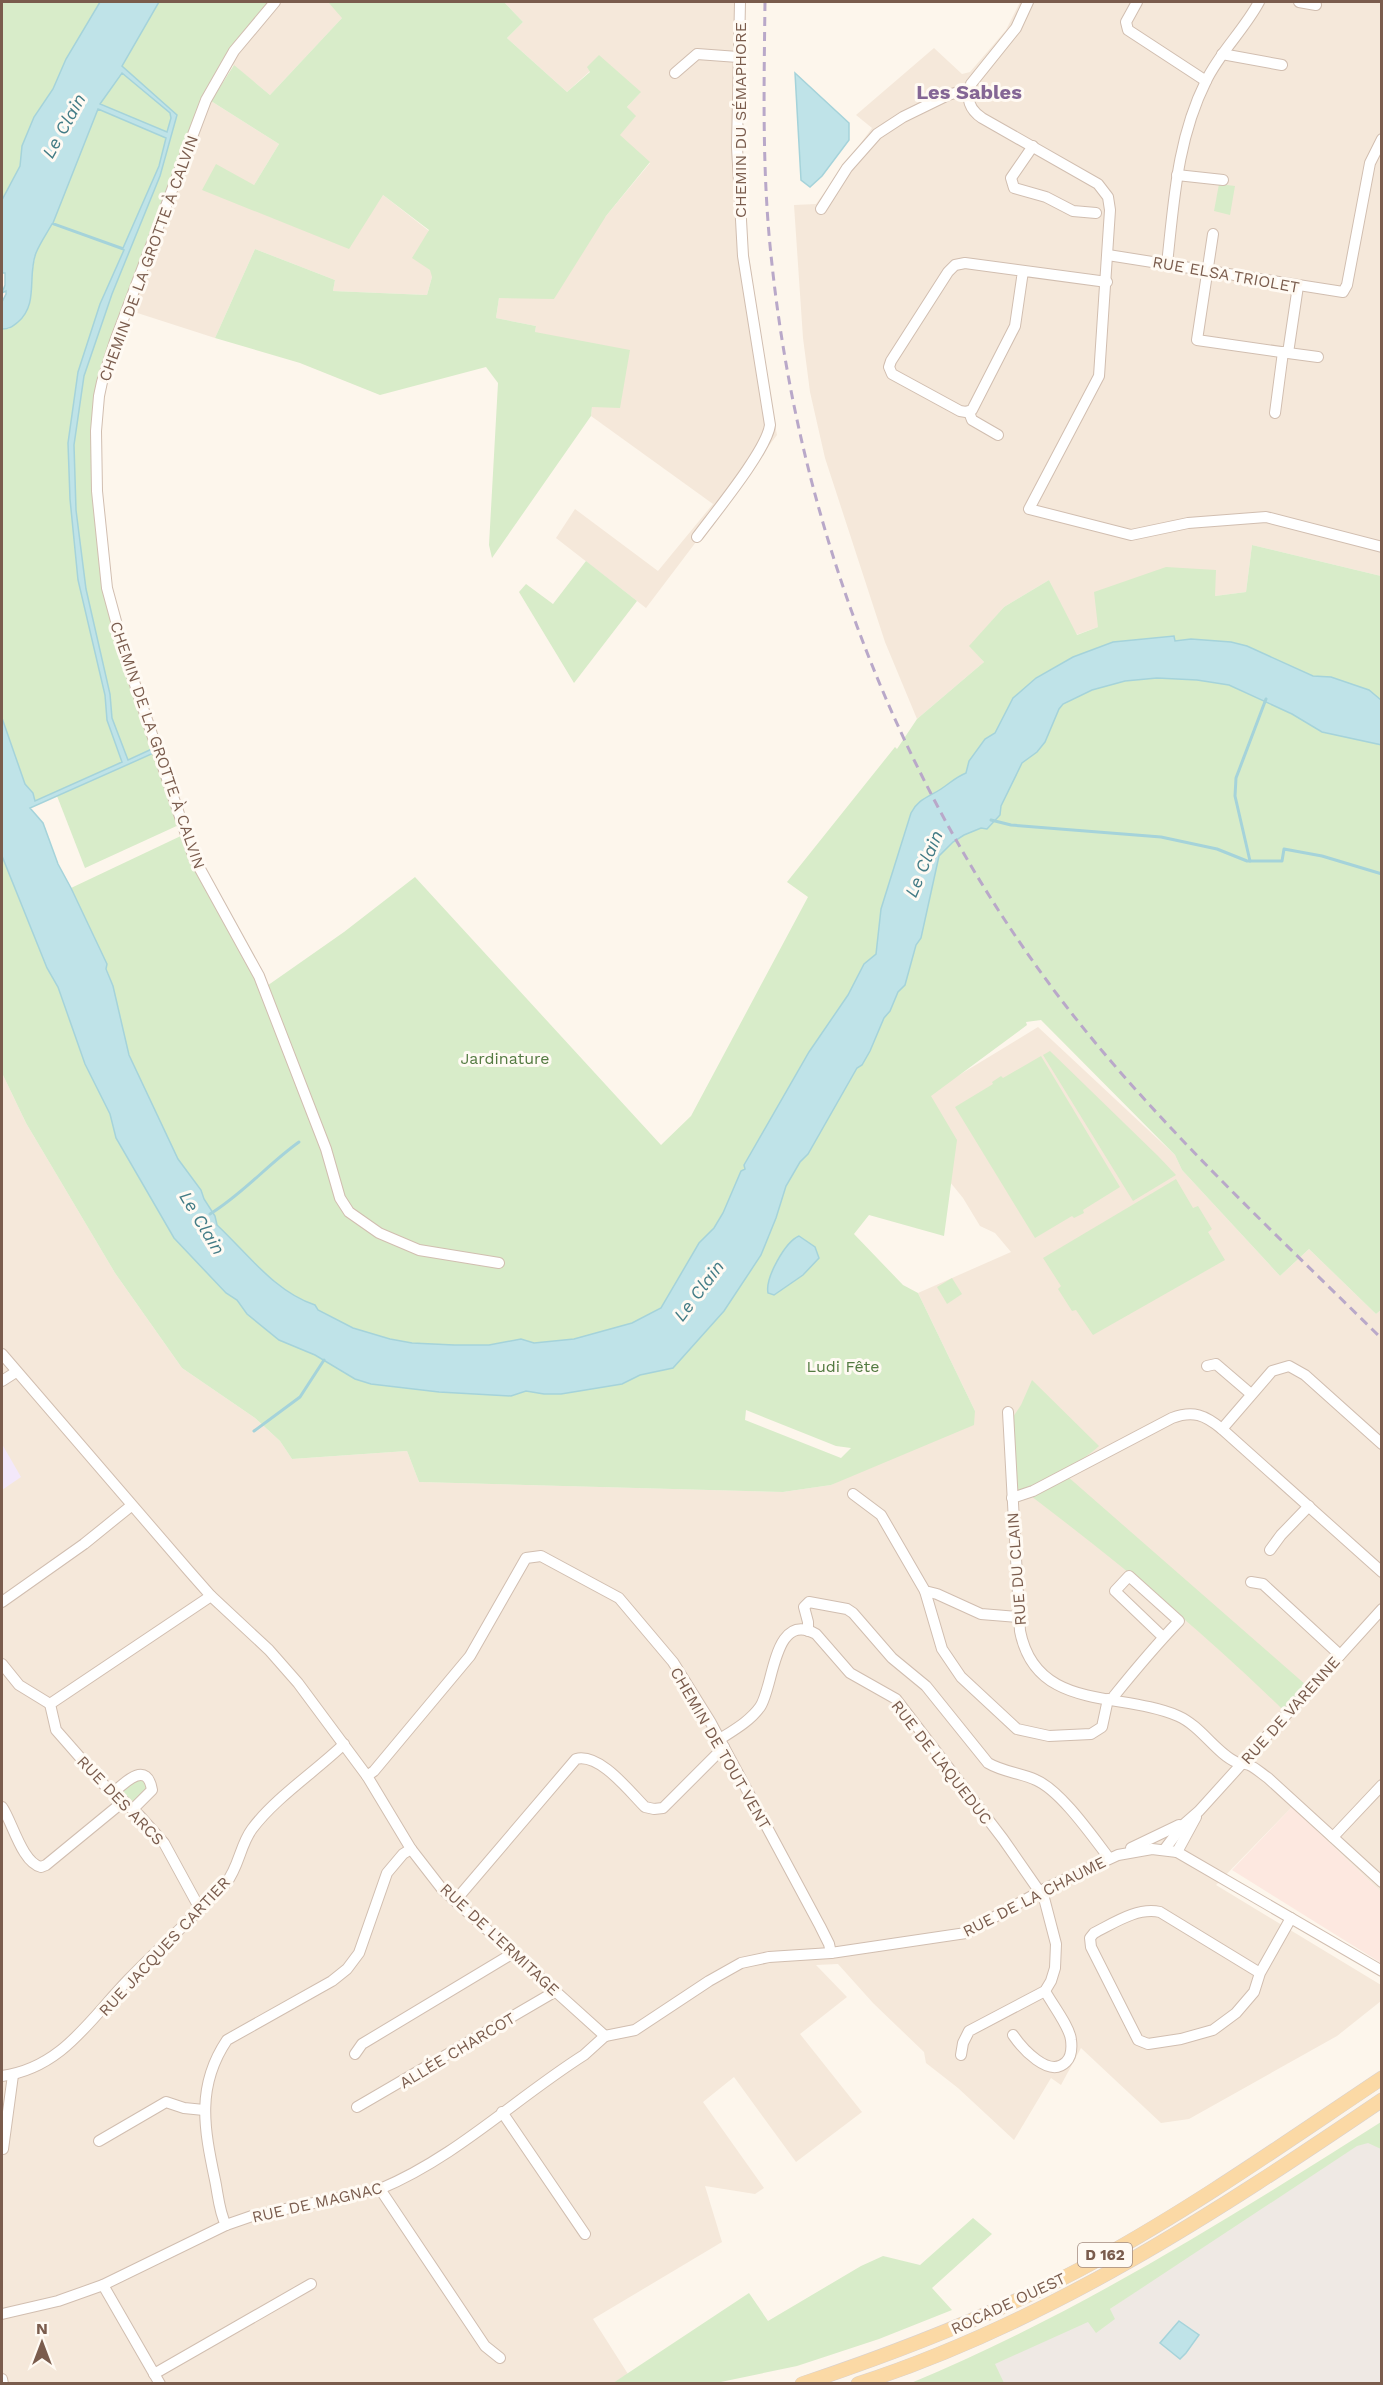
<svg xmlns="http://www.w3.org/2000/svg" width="1383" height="2385" viewBox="0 0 1383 2385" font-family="'Work Sans',sans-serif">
  <rect width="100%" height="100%" fill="#fdf6ec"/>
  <g fill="#f5e8da">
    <path d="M270,2h58l15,15 -73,78 -37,-30 -22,36 68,43 -25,41 -52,5 181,5 46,36 3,46 -5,18 -94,-4 2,-11 -80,-31 -40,89 -90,-29 82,-219z"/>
    <path d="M504,2h241l-3,69 1,125 4,45 16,117 14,77 -131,173 -90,-70 19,-29 83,62 55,-67 -122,-88 1,-9 -57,-75 1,-6 -40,-8 3,-20 107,-82 44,-53 -31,-28 16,-18 -8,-10 13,-14 -50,-22 -23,21 -60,-54 16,-16z"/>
    <path d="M1020,2h361v574l-129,-31 -6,47 -31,4 -117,31 -22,8 -27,-55 -45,27 -34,39 14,16 -67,57 -32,-77 -60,-184 -15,-66 -7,-54 -9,-133 22,-1 56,-76 -16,-13 78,-67 28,26 8,-2 36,-42z"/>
    <path d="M1038,1027l137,128 7,15 98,106 29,-27 67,65 5,-4v582l-89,-85 -76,78 165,100v16l-44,35 -148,83 -28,4 -80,-75 -20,37 -10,-7 -37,62 -56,-52 -32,-25 -2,-11 -51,-49 -35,-39 -22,1 31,32 -47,37 62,78 -66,50 -62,-85 -31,25 61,86 -9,6 -50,-8 17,56 -129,77 35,55 -15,9h-611v-1310l24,50 89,150 67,95 73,50 25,23 12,18 115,-8 12,31 364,10 48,-7 144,-74 -57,-118 93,-41 -16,-19 -15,-7 -17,-28 -13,-16 -22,-88z"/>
  </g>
  <path fill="#fde8e0" d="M1292,1807l89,85v71l-149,-93z"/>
  <path fill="#efe9e4" d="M1381,2123v260l-446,1 175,-75z"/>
  <path fill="#f3e8fa" d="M2,1444l19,33 -19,13z"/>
  <g fill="#d8ecc9" fill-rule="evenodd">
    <path d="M2,2h268l-63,88 -94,254 -17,87 11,157 47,160 -119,53 -2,-8 -8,-9 -23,-66v-389h7l23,-38 -1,-14 5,-24 -34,-11z"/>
    <path d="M328,2h176l19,20 -16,16 60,54 23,-20 -3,-5 12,-12 42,37 -14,15 9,9 -16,19 30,27 -44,54 -52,83 -55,-1 -3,20 40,8 -1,6 95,18 -10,58 -28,-1 -1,9 -99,142 -3,-13 9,-162 -12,-16 -106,28 -80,-32 -85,-25 40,-89 80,31 -2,11 94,4 5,-18 -2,-7 -18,-12 17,-28 -46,-35 -34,54 -147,-59 14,-26 38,21 25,-41 -68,-43 23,-36 36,30 72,-77z"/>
    <path d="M1219,184l16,2 -5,29 -16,-4z"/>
    <path d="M1252,545l129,31v734l-5,4 -67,-65 -29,27 -98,-106 -7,-15 -134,-135 -15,2 1,3 -96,71 26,44 -13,96 -75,-21 -15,19 49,51 15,8 57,118 -1,14 -143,60 -48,7 -364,-10 -12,-31 -115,8 -12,-18 -25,-23 -73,-50 -67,-95 -89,-150 -24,-50v-217l45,112 11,19 27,77 25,50 6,24 58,100 30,-39 -3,-9 -23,-31 -49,-104 -16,-69 -18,-48 -24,-50 114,-54 79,154 80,-56 71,-55 246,268 30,-29 117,-219 -21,-15 108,-135 2,2 20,-30 67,-57 -15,-16 35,-39 45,-27 28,55 21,-8 -4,-35 72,-25 50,3 -1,26 31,-4zM746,1410l90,36 15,2 -10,10 -96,-38z"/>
    <path d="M586,561l51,40 -63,82 -55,-91 7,-8 27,20z"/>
    <path d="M156,752l25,72 -96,44 -28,-72z"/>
    <path d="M1050,1051l109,106 17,18 -43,26 -90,-146z"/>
    <path d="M1041,1056l79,131 -37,23 1,3 -10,5 -2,-2 -37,22 -80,-131 38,-23 -1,-2 9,-6 2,2z"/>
    <path d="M1176,1179l17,29 5,-2 14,23 -4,3 17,28 -132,75 -17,-25 -4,1 -14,-22 3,-3 -18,-28z"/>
    <path d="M952,1278l10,16 -15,10 -10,-17z"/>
    <path d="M1032,1380l67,66c-14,14 -65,44 -84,45l-2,-74 8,-12z"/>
    <path d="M1067,1476l239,209 -22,26c-79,-78 -165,-148 -253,-215z"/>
    <path d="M137,1778l7,3 4,8 -13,14 -13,-10v-3z"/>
    <path d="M1381,2122v27l-13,-6 -11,3 -247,163 5,10 -19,14 -8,-11 -93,42 9,19h-93c166,-69 319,-165 470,-261z"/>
    <path d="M973,2218l19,16 -60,54 20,22 -73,29 -82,27 -81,17h-103l136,-90 19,28 93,-55 22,-10 37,9z"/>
  </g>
  <g fill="#bfe3e8" stroke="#a5d3da" stroke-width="1.5" fill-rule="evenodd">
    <path d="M100,2h59l-37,64 55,49 -17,61 -48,118 -28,82 -10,69 2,65 10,79 24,105 2,24 16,42 26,-12 2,4 -126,56 13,15 15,41 13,24 36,76 -1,5 7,17 16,69 49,104 23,31 3,9 11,17 2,9c30,28 58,67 98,80l3,5 35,18 37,11 22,4 42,2h35l32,-6 13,4 40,-4 58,-16 29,-15 38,-65 15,-15 9,-15 18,-42 4,-2 -1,-4 65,-113 39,-57 16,-31 12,-10 5,-45 30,-96c7,-14 18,-16 30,-24 9,-6 15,-12 25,-16l3,-12 16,-22 10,-6 18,-35 23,-20 37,-21 40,-15 61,-6 1,5 16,-2 40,3 16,4 66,30 18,1 38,13 12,10 1,45 -60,-13 -30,-18 -63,-29 -32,-5 -40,-2 -32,3 -33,9 -29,14 -4,5 -14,33 -8,10 -15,11 -21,43 -1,9 -13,14 -6,-1 -17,7 -11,7 -14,14 -18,82 -5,7 -11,40 -7,7 -8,19 -6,7 -14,33 -8,14 -5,3 -49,86 -8,8 -14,24 -10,32 -15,37 -37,56 -51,57 -33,7 -18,9 -61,10h-17l-18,-3 -15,5 -72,-4 -68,-8 -16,-5 -40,-24 -36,-15 -32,-26 -10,-14 -11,-7 -52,-55 -58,-100 -6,-24 -25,-50 -27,-77 -11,-19 -45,-112v-138l23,66 8,9 2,8 87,-39 -15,-42 -2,-25 -27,-115 -8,-81 -2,-56 10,-71 22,-68 24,-54 -72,-26c-5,9 -12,19 -16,29 -9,23 3,51 -18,69 -6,5 -9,7 -16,7v-27l4,-8v-3l-4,2 3,-8v-12h-3v-73l18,-34 2,-20 12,-29 19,-28 13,-30zM122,73l48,40 1,5 -4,14 -67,-28zM98,109l68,29 -7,28 -36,82 -70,-25z"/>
    <path d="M795,73l54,50v17l-27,36 -12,11 -9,-7z"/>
    <path d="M799,1236l16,11 4,11 -16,17 -29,20 -6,-2c-3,-15 17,-51 31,-57z"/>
    <path d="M1179,2321l20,14 -13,18 -6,6 -20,-16z"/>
  </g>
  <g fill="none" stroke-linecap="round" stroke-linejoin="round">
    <g stroke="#a5d3da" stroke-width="3">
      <path d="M991,820l20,5 150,12 56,12 30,12h35l2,-12 38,7 60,18"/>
      <path d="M1250,861l-15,-65 1,-18 30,-79"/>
      <path d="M210,1214c33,-20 58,-50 89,-72"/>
      <path d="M254,1431l46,-34 24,-37"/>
    </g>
    <defs>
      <g id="minor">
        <path d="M275,2l-41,49 -28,49 -91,241 -13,41 -3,14 -3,35 1,60 10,97 19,70 68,200 65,118 67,173 14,49 9,14 30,21 40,17 80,13"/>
        <path d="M1028,2l-12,26 -45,56c-6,14 -1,26 11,34l116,66 10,13 2,13 -11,166 -70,133 102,26 57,-12 78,-6 116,30"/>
        <path d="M1137,2l-11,20 2,8 78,51"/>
        <path d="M1299,2l17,3"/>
        <path d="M1222,54l60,11"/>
        <path d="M675,73l22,-19 41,3"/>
        <path d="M1033,146l-22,32 3,10 32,9 27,14 23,2"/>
        <path d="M1177,175l46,5"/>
        <path d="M821,209l26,-41 30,-34 26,-17 45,-22 21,-6"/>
        <path d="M1213,234l-16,106 91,13 10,-67"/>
        <path d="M1108,255l235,37 4,-7 23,-122 12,-24"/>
        <path d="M1167,264c7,-63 10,-125 39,-183 14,-29 38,-51 53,-79"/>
        <path d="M1023,271l-8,55 -43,84 -6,2 -6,-1 -68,-37 -3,-7 2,-6 57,-89 7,-7 10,-2 142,19"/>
        <path d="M1288,353l30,4"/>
        <path d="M969,412l3,8 26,15"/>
        <path d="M1275,413l8,-61"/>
        <path d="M697,537c17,-23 70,-87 73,-112l-27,-169 -6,-109 3,-145"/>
        <path d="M2,1354l187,217 22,25 58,54 29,33 69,93 44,73 31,40 163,147"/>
        <path d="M1207,1366l9,-2 35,30"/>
        <path d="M2,1381l14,-9"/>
        <path d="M1008,1412l12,219c16,81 100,60 158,85 23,10 38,37 58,46 4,2 9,1 13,3 7,3 13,9 19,13l114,104"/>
        <path d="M1222,1429l50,-58 17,-5 16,9 77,69"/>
        <path d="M853,1494l28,21 44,76 12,3 44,20 37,3"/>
        <path d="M1012,1498l21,-7 139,-73c21,-8 33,-3 50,11l160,143"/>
        <path d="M1270,1550l11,-15 28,-29"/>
        <path d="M1251,1582l12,2 77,71"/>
        <path d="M925,1591l17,58 19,28 56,52 32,7 42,-2 11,-7 6,-28"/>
        <path d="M2,1602l82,-58 47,-38"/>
        <path d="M808,1631v-9l-4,-15 5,-5 38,7 6,4 39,45 34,28 62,77c15,9 33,10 48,17 25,11 56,56 73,78"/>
        <path d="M2,1664l17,21 31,19"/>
        <path d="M1114,1700v-4c21,-26 42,-51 65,-75l-50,-45 -14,15 48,46"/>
        <path d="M720,1739c14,-9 30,-18 40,-32 14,-20 13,-97 56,-73l34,39 46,26 107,140 41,59 12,46 -1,24 -4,13 -6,10 -76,40 -6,12 -2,12"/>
        <path d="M367,1776l7,-5 96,-115 56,-98 15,-2 78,42 54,64 38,61 109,203 9,18 2,9"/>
        <path d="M113,1793c12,-11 34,-33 39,-3l-19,19"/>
        <path d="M2,1807c10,14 20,56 39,60l5,-2 78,-64"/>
        <path d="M1333,1837l49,-52"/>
        <path d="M1131,1848l48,-23"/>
        <path d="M1164,1850l19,-25 16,-14 183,-202"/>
        <path d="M1177,1852l19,-35"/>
        <path d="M455,1901l121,-142c24,-6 53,32 69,48l9,2 9,-1 61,-61"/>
        <path d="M200,1909l-36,-66 -25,-28 -33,-28 -50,-57 -6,-26 161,-108"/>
        <path d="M1260,1973l-100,-61c-23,-5 -46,11 -66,21l-4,5 1,9 47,93 10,4 33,-5 32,-9 23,-17 18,-21 6,-19 31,-55"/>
        <path d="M1013,2035c9,13 36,44 53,27 5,-5 6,-14 5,-22 -1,-13 -19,-36 -26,-49"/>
        <path d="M605,2036l30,-6 74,-49 32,-18 28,-6 62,-4 135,-20 80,-45 72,-33 34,-6 25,3 205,119"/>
        <path d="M355,2054l7,-10 153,-92"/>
        <path d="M2,2076c60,-8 88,-57 127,-97 32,-33 66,-63 97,-96 13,-16 14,-38 26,-54 23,-31 64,-58 92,-85"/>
        <path d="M357,2107l199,-116"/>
        <path d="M502,2112l83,122"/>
        <path d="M99,2141l67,-39 18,6 20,2"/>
        <path d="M3,2149l10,-74"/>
        <path d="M380,2189l105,157 15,12"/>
        <path d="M226,2225c-7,-13 -8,-31 -11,-45 -11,-52 -19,-94 12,-140l105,-59 15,-12 12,-16 28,-80 16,-19 8,-5"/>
        <path d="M103,2285l57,99"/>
        <path d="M2,2314l56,-13 45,-16 123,-60 26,-9 128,-27c75,-31 136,-91 204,-134l21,-19"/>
        <path d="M154,2374l157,-90"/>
        <path d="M2,2379l1,5"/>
      </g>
      <g id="major">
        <path d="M802,2384c102,-34 203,-73 297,-125 98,-54 190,-119 283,-181"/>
        <path d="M858,2384c191,-62 359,-172 524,-284"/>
      </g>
    </defs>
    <use href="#minor" stroke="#d1beb0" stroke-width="12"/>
    <use href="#major" stroke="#dad1cd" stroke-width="15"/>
    <use href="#minor" stroke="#fff" stroke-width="10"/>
    <use href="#major" stroke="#fbd9a5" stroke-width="14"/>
    <path stroke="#b9a8c9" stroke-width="3" stroke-dasharray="9 6" stroke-linecap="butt" d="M765,2c-1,84 -3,169 6,253 29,287 142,569 327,791 87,104 187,197 284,293"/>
  </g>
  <g text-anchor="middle" stroke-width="6" stroke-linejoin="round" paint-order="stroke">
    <rect fill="#fffaf3" stroke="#a28b7f" stroke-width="1.5" x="1078" y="2243" width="54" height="24" rx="4.5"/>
    <g font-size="15" font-weight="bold" fill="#7a5c4d">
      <text x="1105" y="2260">D 162</text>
    </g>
    <g font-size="16" fill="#7a5c4d" stroke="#fffaf3">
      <text transform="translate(740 120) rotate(-90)" y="6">CHEMIN DU SÉMAPHORE</text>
      <text transform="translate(148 258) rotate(-70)" y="6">CHEMIN DE LA GROTTE À CALVIN</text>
      <text transform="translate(1226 274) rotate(10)" y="6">RUE ELSA TRIOLET</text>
      <text transform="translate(158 745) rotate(71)" y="6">CHEMIN DE LA GROTTE À CALVIN</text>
      <text transform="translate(1016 1569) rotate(-94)" y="6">RUE DU CLAIN</text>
      <text transform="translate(1290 1710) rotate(-48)" y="6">RUE DE VARENNE</text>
      <text transform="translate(721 1748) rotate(60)" y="6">CHEMIN DE TOUT VENT</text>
      <text transform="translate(942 1762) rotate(52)" y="6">RUE DE L'AQUEDUC</text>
      <text transform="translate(121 1800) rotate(46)" y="6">RUE DES ARCS</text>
      <text transform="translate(1034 1896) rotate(-27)" y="6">RUE DE LA CHAUME</text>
      <text transform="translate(500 1939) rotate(43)" y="6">RUE DE L'ERMITAGE</text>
      <text transform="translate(164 1946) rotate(-47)" y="6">RUE JACQUES CARTIER</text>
      <text transform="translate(457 2050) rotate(-31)" y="6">ALLÉE CHARCOT</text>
      <text transform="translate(317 2202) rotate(-13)" y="6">RUE DE MAGNAC</text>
      <text transform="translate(1008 2303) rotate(-25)" y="6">ROCADE OUEST</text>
    </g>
    <g font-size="16" fill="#537a41" stroke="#fffaf3">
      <text x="505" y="1064">Jardinature</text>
      <text x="843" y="1372">Ludi Fête</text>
    </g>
    <g font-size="18" font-style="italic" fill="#437c86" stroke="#fffaf3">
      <text transform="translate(64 126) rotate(-61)" y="6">Le Clain</text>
      <text transform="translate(924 864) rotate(-67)" y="6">Le Clain</text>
      <text transform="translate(202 1223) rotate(59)" y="6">Le Clain</text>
      <text transform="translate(699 1291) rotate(-53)" y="6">Le Clain</text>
    </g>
    <g font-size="20" font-weight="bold" fill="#846695" stroke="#fffaf3">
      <text x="969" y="99">Les Sables</text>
    </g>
  </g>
  <rect width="1383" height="2385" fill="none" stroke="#7a5c4d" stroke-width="6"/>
  <g transform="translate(42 2343)" stroke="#fffaf3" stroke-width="4.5" paint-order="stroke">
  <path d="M0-4.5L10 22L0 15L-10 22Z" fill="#7a5c4d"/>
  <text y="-9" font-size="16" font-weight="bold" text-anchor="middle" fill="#7a5c4d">N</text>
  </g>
</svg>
